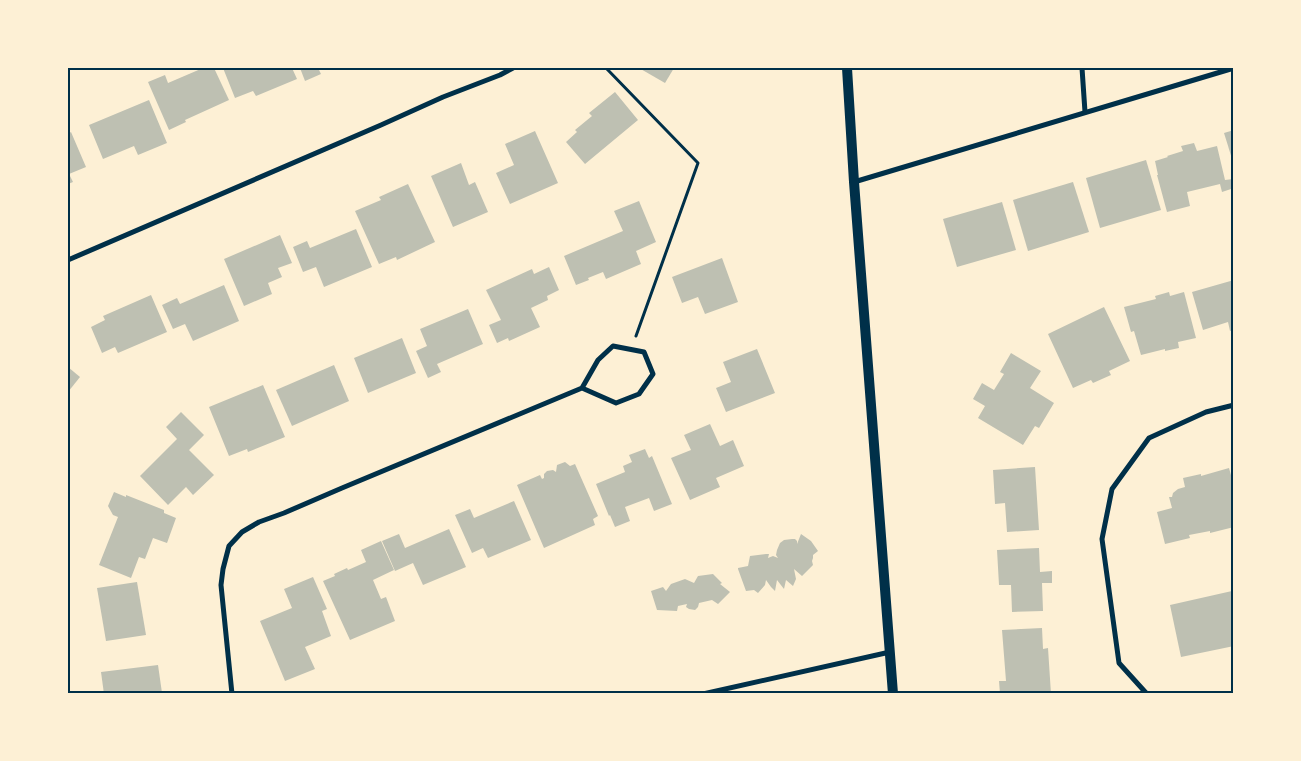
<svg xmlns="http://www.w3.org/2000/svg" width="1301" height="761" viewBox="0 0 1301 761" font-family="'Asap Condensed',sans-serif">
  <rect width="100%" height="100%" fill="#fdf0d5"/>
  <g fill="#bec0b2">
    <path d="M203,68h11l15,32 -44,20 1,2 -17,8 -21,-48 17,-7 3,8z"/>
    <path d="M223,68h69l5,11 -41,17 -3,-5 -18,7z"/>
    <path d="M300,68h18l3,6 -16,7z"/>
    <path d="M639,68h35l-9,15z"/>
    <path d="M615,92l23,28 -53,44 -19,-22 11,-10 -2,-2 17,-14 -3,-3z"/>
    <path d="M149,100l18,43 -29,12 -4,-9 -31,13 -14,-34z"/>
    <path d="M1234,130v32h-1l-9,-29z"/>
    <path d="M535,131l23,52 -48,21 -14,-31 18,-8 -9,-21z"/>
    <path d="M71,132l15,35 -17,7 4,8 -5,2v-50z"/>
    <path d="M1194,143l3,8 20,-5 8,34 8,-1 1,9 -12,4 -2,-8 -33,8 3,14 -23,6 -10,-37h1l-3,-14 13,-4 -1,-1 16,-5 -2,-5z"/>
    <path d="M1146,160l15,50 -61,18 -14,-50z"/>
    <path d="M461,163l8,22 6,-3 13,30 -35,15 -22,-51z"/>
    <path d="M1073,182l16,50 -61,19 -15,-51z"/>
    <path d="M408,184l27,58 -38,18 -1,-3 -17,7 -24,-53 26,-11 -2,-3z"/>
    <path d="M639,201l17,41 -20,9 5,13 -35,15 -3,-7 -15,6 1,2 -13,5 -12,-29 59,-25 -9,-20z"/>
    <path d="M1002,202l14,48 -59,17 -14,-48z"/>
    <path d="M356,229l16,38 -48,20 -8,-20 -13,5 -10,-25 14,-6 3,7z"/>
    <path d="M280,235l12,28 -14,5 4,9 -14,6 4,11 -28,12 -20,-47z"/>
    <path d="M722,258l16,44 -33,12 -7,-17 -16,6 -10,-26z"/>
    <path d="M549,267l10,23 -12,6 1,4 -17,8 9,19 -31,14 -1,-3 -11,5 -8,-18 12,-5 -15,-30 46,-21 2,5z"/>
    <path d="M1234,280v50l-4,1 -2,-9 -25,8 -11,-38z"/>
    <path d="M224,285l15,36 -46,20 -8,-17 -12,5 -11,-24 15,-7 3,6z"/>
    <path d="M1169,292l1,4 14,-4 12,46 -18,4 1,6 -14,3v-2l-24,6 -7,-24 -3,1 -7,-25 32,-8 -1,-3z"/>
    <path d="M151,295l16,37 -49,21 -3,-6 -13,6 -11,-26 14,-7 -2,-4z"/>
    <path d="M1104,307l26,54 -21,10 2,4 -18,8 -2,-3 -18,8 -25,-54z"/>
    <path d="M468,309l15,35 -46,20 4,8 -13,6 -12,-27 11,-5 -7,-17z"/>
    <path d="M402,338l14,35 -48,20 -14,-35z"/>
    <path d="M757,349l18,44 -49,19 -10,-24 15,-6 -8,-20z"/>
    <path d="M1011,353l30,18 -11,17 24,15 -15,25 -4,-2 -12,19 -45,-27 7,-12 -12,-7 9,-16 12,7 10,-16 -4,-2z"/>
    <path d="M334,365l15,36 -57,25 -16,-36z"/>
    <path d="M68,367l12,10 -12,15z"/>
    <path d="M263,385l22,52 -37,15 -1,-3 -18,7 -20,-49z"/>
    <path d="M181,412l23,23 -15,15 25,25 -21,20 -7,-8 -18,18 -28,-29 37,-37 -11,-12z"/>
    <path d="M710,424l10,22 13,-6 11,26 -28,12 4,9 -30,13 -19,-42 20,-8 -7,-15z"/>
    <path d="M645,449l4,9 3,-2 20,48 -18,7 -5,-13 -24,9 5,14 -15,6 -5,-12 -1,1 -13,-32 29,-12 -2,-6 9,-4 -3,-7z"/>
    <path d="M565,462l5,4 5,-2 23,52 -5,3 2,6 -51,23 -27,-63 23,-10 2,4 2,-1v-4l3,-3 6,-1 3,2 1,-7z"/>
    <path d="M1035,467l4,63 -32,2 -2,-29 -10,1 -2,-34z"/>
    <path d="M1229,468l5,18v41l-24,6v-2l-21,4 1,3 -25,6 -8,-32 15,-4 -3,-11h3l1,-4 5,-4 7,-2 -2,-9 18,-4v2z"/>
    <path d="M114,492l12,5v-2l38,15v3l12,5 -9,25 -14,-5 -8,21 -6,-2 -8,21 -32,-13 19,-48 -5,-2 -5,-9z"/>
    <path d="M514,501l17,39 -43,18 -5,-10 -11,5 -17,-38 15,-6 4,9z"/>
    <path d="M449,529l17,38 -43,18 -10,-22 -18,8 -13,-30 17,-7 6,14z"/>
    <path d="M801,534l10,7 7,10 -5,4v3l-1,3 1,4 -11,11 -8,-7 2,10 -3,7 -7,-6 -2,9 -7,-9 -2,11 -4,-4 -5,-7 -1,5 -7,8 -4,-3 -8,1 -8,-22v-1l10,-2 2,-10 16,-2h3l-1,4 5,-2 5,2 -2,-3 1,-5 3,-7 4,-3 8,-1h3l2,2v3z"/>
    <path d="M381,541l13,29 -21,10 8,19 5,-2 9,24 -45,19 -27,-59 12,-5 -1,-2 13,-6 1,2 18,-8 -5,-12z"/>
    <path d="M1039,548l1,24 12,-1v12h-10l1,28 -31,1 -1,-27h-12l-2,-35z"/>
    <path d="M713,574l9,9 -2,1 10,8 -12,12 -6,-4 -13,3 -1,4 -3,3 -6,-1 -3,-2 1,-3 -9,2 -1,5 -20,-1 -6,-19 12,-4 3,4 5,-7 14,-5 9,4 4,-7z"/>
    <path d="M313,577l14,32 -5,2 9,25 -26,11 10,22 -30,12 -25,-60 32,-13 -8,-19z"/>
    <path d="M137,582l9,53 -40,6 -9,-53z"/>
    <path d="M1232,591l2,6v49l-53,11 -11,-52z"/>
    <path d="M1042,628l1,21 5,-1 3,46h-51l-1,-13h7l-4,-51z"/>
    <path d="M158,665l4,28 -58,1 -3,-22z"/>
  </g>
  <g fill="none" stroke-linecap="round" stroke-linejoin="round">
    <path stroke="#003049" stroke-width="3" d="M606,68l92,95 -62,173"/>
    <g stroke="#003049" stroke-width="5">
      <path d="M1082,68l3,44"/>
      <path d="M854,182l380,-114"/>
      <path d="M68,260l313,-135 62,-28 57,-22 13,-7"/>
      <path d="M232,694l-11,-109 2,-16 6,-23 13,-14 17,-10 25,-9 58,-25 240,-100 16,-28 15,-14 31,6 9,22 -14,20 -23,9 -34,-15"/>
      <path d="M703,694l187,-42"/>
      <path d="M1147,694l-28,-31 -17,-124 10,-50 37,-51 57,-26 28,-7"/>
    </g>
    <path stroke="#003049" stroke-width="10" d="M847,68l7,114 39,512"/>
  </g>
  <rect width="1301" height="761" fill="none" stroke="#fdf0d5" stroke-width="138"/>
  <rect x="69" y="69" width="1163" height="623" fill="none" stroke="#003049" stroke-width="2"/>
</svg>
